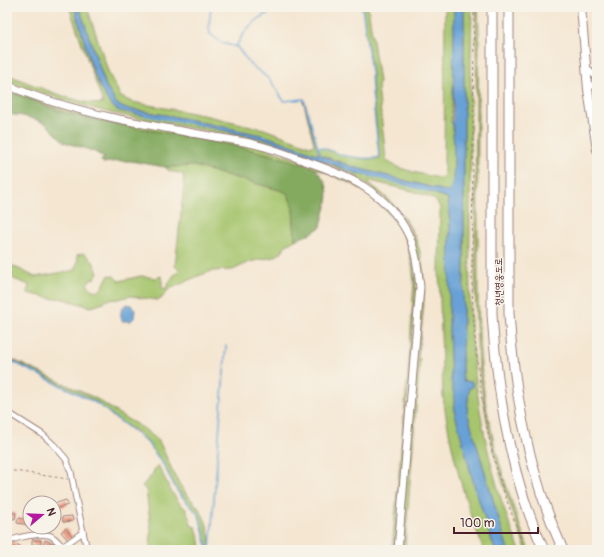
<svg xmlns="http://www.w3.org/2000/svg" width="604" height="557" viewBox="0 0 604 557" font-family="Pangolin,'Poor Story',sans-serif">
  <rect width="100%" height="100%" fill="#f7f3e8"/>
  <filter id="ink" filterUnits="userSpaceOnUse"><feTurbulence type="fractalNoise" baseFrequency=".025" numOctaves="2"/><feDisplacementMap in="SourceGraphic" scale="8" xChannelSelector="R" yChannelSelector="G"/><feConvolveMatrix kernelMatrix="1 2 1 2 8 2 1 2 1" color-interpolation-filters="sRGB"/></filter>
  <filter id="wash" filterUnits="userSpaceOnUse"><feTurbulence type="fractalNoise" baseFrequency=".012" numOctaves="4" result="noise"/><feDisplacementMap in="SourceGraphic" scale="16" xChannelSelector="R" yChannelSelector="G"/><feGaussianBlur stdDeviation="0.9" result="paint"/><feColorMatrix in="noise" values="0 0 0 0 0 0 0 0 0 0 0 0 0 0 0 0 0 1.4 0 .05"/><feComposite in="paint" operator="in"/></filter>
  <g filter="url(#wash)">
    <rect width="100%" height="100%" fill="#f4e6d1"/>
    <g fill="#a6c56d" stroke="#78724c">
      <path d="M69,7h5c9,25 21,91 45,104l68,12 81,17 88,33 45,10 44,14 3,2 2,27 -1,106 2,48 3,15v12l20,78 21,65h-11c-20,-49 -34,-102 -41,-154l-4,-127 1,-58c0,-5 -2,-8 -5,-11 -11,-8 -50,-15 -64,-19l-3,1c15,12 30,25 40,42 24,37 15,91 10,133l2,2 -14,172 -1,19h-5l22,-248 -9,-65 -5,-11 -10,-13 -16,-17 -29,-21 -22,-9 -51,-19 -30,-8 -135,-25 -43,-11 -65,-22v-7c18,8 80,34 96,29z"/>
      <path d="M79,7h8l22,67 12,23 11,5 71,13 61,14 46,17h3l1,-2 -11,-45 16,56 -53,-19 -89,-19 -54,-9 -7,-5 -10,-17z"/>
      <path d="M362,7h6l11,75 -1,6 8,71c6,10 41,16 53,19l4,-1 1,-3 1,-167h9v67l-3,49 2,1c0,16 4,56 -4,68l-96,-25 -32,-12 -3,-8c7,1 12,4 18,6 10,4 35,8 44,5l-7,-66 -1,-19z"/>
      <path d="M464,7h8c-2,64 -1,129 -2,193 0,54 -2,109 4,163 5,59 22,133 46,187h-12l-41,-138 2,-24 3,-5 -9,-2 -1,-13 2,-103z"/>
      <path d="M476,7h2l1,25c-1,71 -2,142 -1,212 0,54 -1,107 8,161 9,50 25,98 43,145h-3c-17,-47 -34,-95 -42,-145 -9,-54 -9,-108 -9,-162 0,-79 2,-158 1,-236z"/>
      <path d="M7,87l45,18 210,42 63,22 39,19 28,26 13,20 8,25 3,22v13l-21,256h-3l17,-190 5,-78 -2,-16 -5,-23 -7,-14 -10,-14 -17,-17 -17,-12 -33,-15 -59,-18 -58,-13 -80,-14 -58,-13 -61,-23z"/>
      <path d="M194,166l89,25 5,3 5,14 2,32 -10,6 -3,6 -8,5 -25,5 -16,8 -21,1 -14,5 -30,14 -7,9 -4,1 -27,-4 -11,3 -12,1 -3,3 -13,4 -31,-9 -6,1 -27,-6 2,-8 -18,-7 2,-4 -6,-4v-7l28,14 41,-7v-5l2,-3 -1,-7 6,-2c5,2 10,7 12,13 1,2 1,4 3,6l-3,6 -5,2 -3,4 6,6 6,1c5,-4 6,-11 10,-16l5,1 5,5 22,-5 15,2 5,-2 1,4v9l4,-1 7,-12 7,-6 -5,-4 9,-80 -1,-12 -14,-3 -4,-4z"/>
      <path d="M7,357l90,42 25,17 21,12 16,13c7,15 13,30 21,44 6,10 15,17 21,27 7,11 9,25 9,38h-2l-9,-35 -21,-24 -15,-27 -16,-23 -7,-7 -28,-18 -14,-13 -79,-39 -12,-6z"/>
      <path d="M158,465l13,26 9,13 6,5 6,17 4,1 4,14 1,9h-51l1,-20 -5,-40 -4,-4 10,-11 3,-7z"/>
    </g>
    <path fill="#84aa60" stroke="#676446" d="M7,90c20,8 41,18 62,24 74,18 150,24 223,47 7,3 20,4 25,10 19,20 8,33 4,56l-11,7 -15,6 -2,-32 -5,-14 -5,-3 -89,-25 -29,1 -34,-6h-11l-17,2 -2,-3 4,-2 -12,-7 -29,-9 -18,-18 -9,-4 -14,-4 -16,-2z"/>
    <g fill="#67a1d6" stroke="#586080">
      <path d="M74,7h5l27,79 10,17 7,5 54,9 89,19 87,31 96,25c8,-11 4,-52 4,-68l-2,-1 2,-2 1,-114h10v258l-2,103 1,13 9,1 1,5 -4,1 -2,24 41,138h-13l-21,-65 -19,-71 -1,-19 -3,-15 -2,-48 1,-106 -2,-27 -3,-2 -44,-14 -45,-10 -88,-33 -81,-17 -68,-12c-24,-13 -36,-79 -45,-104z"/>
      <path d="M127,304l4,1 4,4 -1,9 -3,3h-9c-2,-7 -2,-13 5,-17z"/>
    </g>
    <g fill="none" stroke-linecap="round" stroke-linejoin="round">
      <g stroke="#67a1d6" stroke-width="1.5">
        <path d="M211,7l-2,18 1,9 12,9 15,4 13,17 19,15 15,22 20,-2 16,56"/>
        <path d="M236,47c6,-14 15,-24 28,-32 5,-2 11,-3 14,-8"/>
        <path d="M454,57v-8"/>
        <path d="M144,115l55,10"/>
        <path d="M317,147c9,0 16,5 25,8 8,2 31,5 37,2l-7,-65 -1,-19 -9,-66"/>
        <path d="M346,169l81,22"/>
        <path d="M7,359l91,45 49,38 16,22 14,27 22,24 9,35"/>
        <path d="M210,550l16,-204"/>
      </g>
    </g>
    <g id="blocks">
      <g fill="#eb9c85">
        <path d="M66,500l2,5 -13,4 -1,-5z"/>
        <path d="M7,512l9,1 -1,6 -8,-1z"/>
        <path d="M72,516l1,5 -10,1 -1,-5z"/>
        <path d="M18,518l12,2v5l-13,-2z"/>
        <path d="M66,528l7,9 -5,3 -7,-8z"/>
        <path d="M32,540h9v4l-9,1z"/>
        <path d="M45,540l10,4 -2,5 -10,-4z"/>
        <path d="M10,541l10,5 -2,4 -9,-4z"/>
      </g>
    </g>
  </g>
  <g filter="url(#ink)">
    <use href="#blocks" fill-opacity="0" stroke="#9f827e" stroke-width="1"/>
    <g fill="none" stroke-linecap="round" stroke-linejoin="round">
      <defs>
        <g id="street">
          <path d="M586,66l11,13"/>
          <path d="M588,89l9,-7"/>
          <path d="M7,412l35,22 12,11 12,14 5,13 6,32 10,46"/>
          <path d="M7,543c7,-6 36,-11 44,-7 4,2 7,6 10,9h4l18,-13"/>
        </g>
        <path id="secondary" d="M7,85c34,15 71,25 107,33 33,7 67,13 101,19 17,3 34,5 50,10 14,4 27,9 40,14 42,14 82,31 103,73 8,16 10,36 12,53l-22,263"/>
        <path id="primary" d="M581,7l7,82 9,61"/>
        <g id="highway">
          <path d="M492,7v307c5,79 18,163 52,236"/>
          <path d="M509,7v306c5,82 20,162 54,237"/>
        </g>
      </defs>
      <use href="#street" stroke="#9f827e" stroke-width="7"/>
      <use href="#secondary" stroke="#9f827e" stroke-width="9"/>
      <use href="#primary" stroke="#9f827e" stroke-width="10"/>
      <use href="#highway" stroke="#9f827e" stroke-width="11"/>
      <g stroke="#9f827e" stroke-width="1" stroke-dasharray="3 3" stroke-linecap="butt">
        <path d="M474,7l-2,276c2,62 8,123 24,183 8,29 19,56 29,84"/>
        <path d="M7,470l61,9"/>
      </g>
      <use href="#street" stroke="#fff" stroke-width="5"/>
      <use href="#secondary" stroke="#fff" stroke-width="7"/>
      <use href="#primary" stroke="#fff" stroke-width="8"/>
      <use href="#highway" stroke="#fff" stroke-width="9"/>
    </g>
  </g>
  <g text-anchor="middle" stroke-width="3" stroke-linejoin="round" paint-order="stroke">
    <g font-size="10" fill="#4a1f2b" stroke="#f7f3e8">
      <text transform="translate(498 282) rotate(-90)" y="4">청년영웅도로</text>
    </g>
  </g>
  <rect width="604" height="557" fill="none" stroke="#f7f3e8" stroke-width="24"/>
  <g transform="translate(42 515) rotate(71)"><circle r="19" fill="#f7f3e8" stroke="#b29e9c"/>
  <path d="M0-3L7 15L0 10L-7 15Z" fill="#b5179e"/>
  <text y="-6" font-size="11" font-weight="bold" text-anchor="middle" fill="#4a1f2b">N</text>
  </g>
  <path d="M454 527v6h84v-6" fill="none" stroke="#4a1f2b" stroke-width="2"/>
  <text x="460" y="527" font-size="12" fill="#4a1f2b" stroke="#f7f3e8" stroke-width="3" paint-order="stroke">100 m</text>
</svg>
